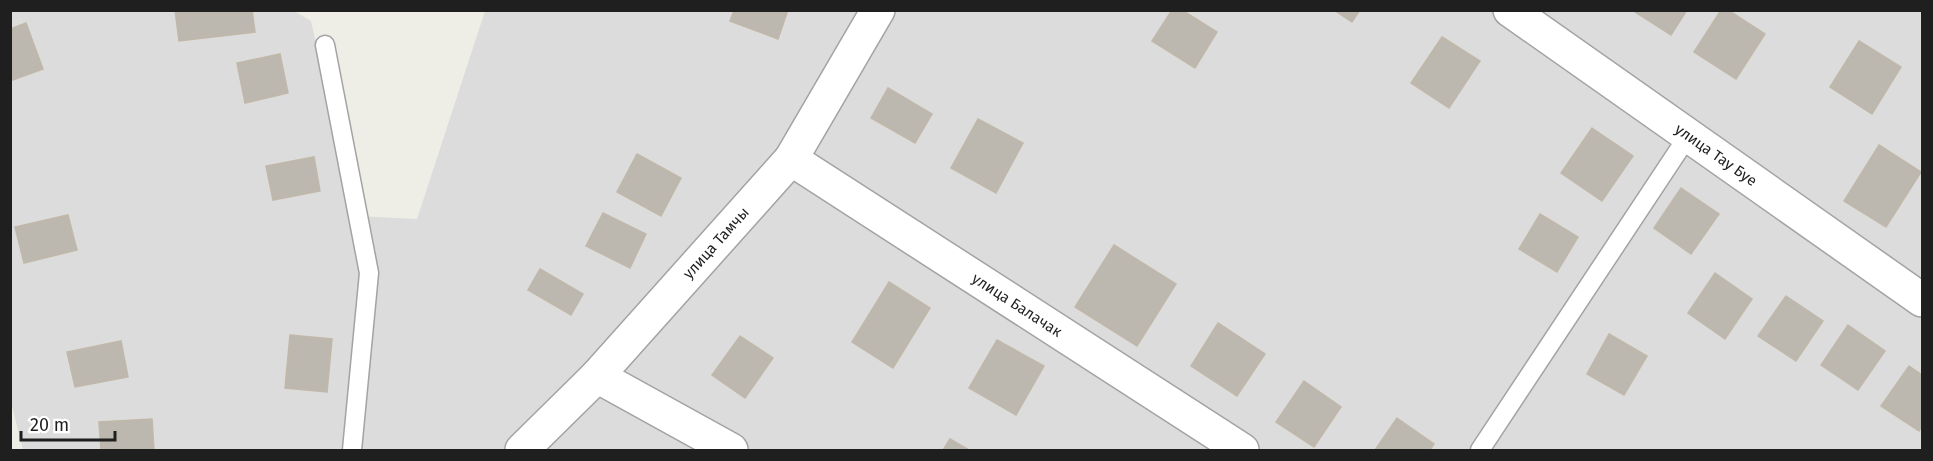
<svg xmlns="http://www.w3.org/2000/svg" width="1933" height="461" viewBox="0 0 1933 461" font-family="'Fira Sans',sans-serif">
  <rect width="100%" height="100%" fill="#efeee6"/>
  <path fill="#dddcdc" d="M10,11h284l17,10 45,195 61,3 68,-208h1437v439h-1899l-13,-52z"/>
  <g fill="#bcb7af" stroke="#c0b8a9" stroke-width="1.5">
    <path d="M175,10h77l3,22 -76,9z"/>
    <path d="M734,10h54l-10,29 -48,-18z"/>
    <path d="M1172,10h10l35,22 -22,36 -43,-27z"/>
    <path d="M1334,10h26l-8,12z"/>
    <path d="M1632,10h55l-16,25z"/>
    <path d="M1721,10h7l37,24 -29,45 -42,-27z"/>
    <path d="M26,23l17,46 -33,12v-52z"/>
    <path d="M1442,37l38,24 -31,47 -38,-25z"/>
    <path d="M1859,41l42,26 -29,47 -42,-27z"/>
    <path d="M280,54l8,39 -43,10 -8,-40z"/>
    <path d="M888,88l44,26 -17,29 -44,-25z"/>
    <path d="M978,119l45,24 -27,50 -45,-25z"/>
    <path d="M1592,128l41,28 -31,45 -41,-28z"/>
    <path d="M1879,145l42,27 -35,55 -42,-26z"/>
    <path d="M637,154l44,24 -20,38 -44,-24z"/>
    <path d="M314,157l6,34 -47,9 -7,-34z"/>
    <path d="M1681,188l38,26 -28,40 -37,-26z"/>
    <path d="M603,213l43,21 -16,34 -44,-22z"/>
    <path d="M1540,214l38,23 -21,35 -38,-23z"/>
    <path d="M68,215l9,35 -53,13 -9,-36z"/>
    <path d="M1114,245l62,39 -39,62 -62,-39z"/>
    <path d="M540,269l43,25 -12,21 -43,-25z"/>
    <path d="M1715,273l37,26 -27,40 -37,-26z"/>
    <path d="M889,282l41,26 -37,60 -41,-26z"/>
    <path d="M1786,296l37,25 -27,40 -38,-25z"/>
    <path d="M1218,323l47,31 -28,42 -46,-30z"/>
    <path d="M1848,325l37,26 -27,39 -37,-25z"/>
    <path d="M1609,334l38,22 -23,39 -37,-21z"/>
    <path d="M290,335l42,4 -5,53 -42,-4z"/>
    <path d="M740,336l33,22 -28,40 -33,-23z"/>
    <path d="M997,340l47,26 -28,49 -47,-27z"/>
    <path d="M121,341l7,36 -53,10 -8,-35z"/>
    <path d="M1909,366l13,9v51l-3,5 -38,-25z"/>
    <path d="M1304,381l37,26 -27,40 -38,-25z"/>
    <path d="M1397,418l37,26 -4,6h-55z"/>
    <path d="M152,419l2,31h-53l-2,-28z"/>
    <path d="M950,439l19,11h-26z"/>
  </g>
  <g fill="none" stroke-linecap="round" stroke-linejoin="round">
    <defs>
      <g id="lane">
        <path d="M325,45l44,228 -17,177"/>
        <path d="M1480,450l208,-314"/>
      </g>
      <g id="street">
        <path d="M1510,10l412,290"/>
        <path d="M791,159l451,291"/>
        <path d="M597,376l134,74"/>
        <path d="M522,450l75,-74 194,-217 87,-149"/>
      </g>
    </defs>
    <use href="#lane" stroke="#a3a3a3" stroke-width="21"/>
    <use href="#street" stroke="#a3a3a3" stroke-width="36"/>
    <use href="#lane" stroke="#fff" stroke-width="18"/>
    <use href="#street" stroke="#fff" stroke-width="33"/>
  </g>
  <g text-anchor="middle" stroke-width="4.5" stroke-linejoin="round" paint-order="stroke">
    <g font-size="15" fill="#1f1f1f" stroke="#fff">
      <text transform="translate(1716 155) rotate(35)" y="5">улица Тау Буе</text>
      <text transform="translate(716 243) rotate(-48)" y="5">улица Тамчы</text>
      <text transform="translate(1017 305) rotate(33)" y="5">улица Балачак</text>
    </g>
  </g>
  <rect width="1933" height="461" fill="none" stroke="#1f1f1f" stroke-width="24"/>
  <path d="M21 431v9h94v-9" fill="none" stroke="#1f1f1f" stroke-width="3"/>
  <text x="30" y="431" font-size="18" fill="#1f1f1f" stroke="#ffffff" stroke-width="4.5" paint-order="stroke">20 m</text>
</svg>
